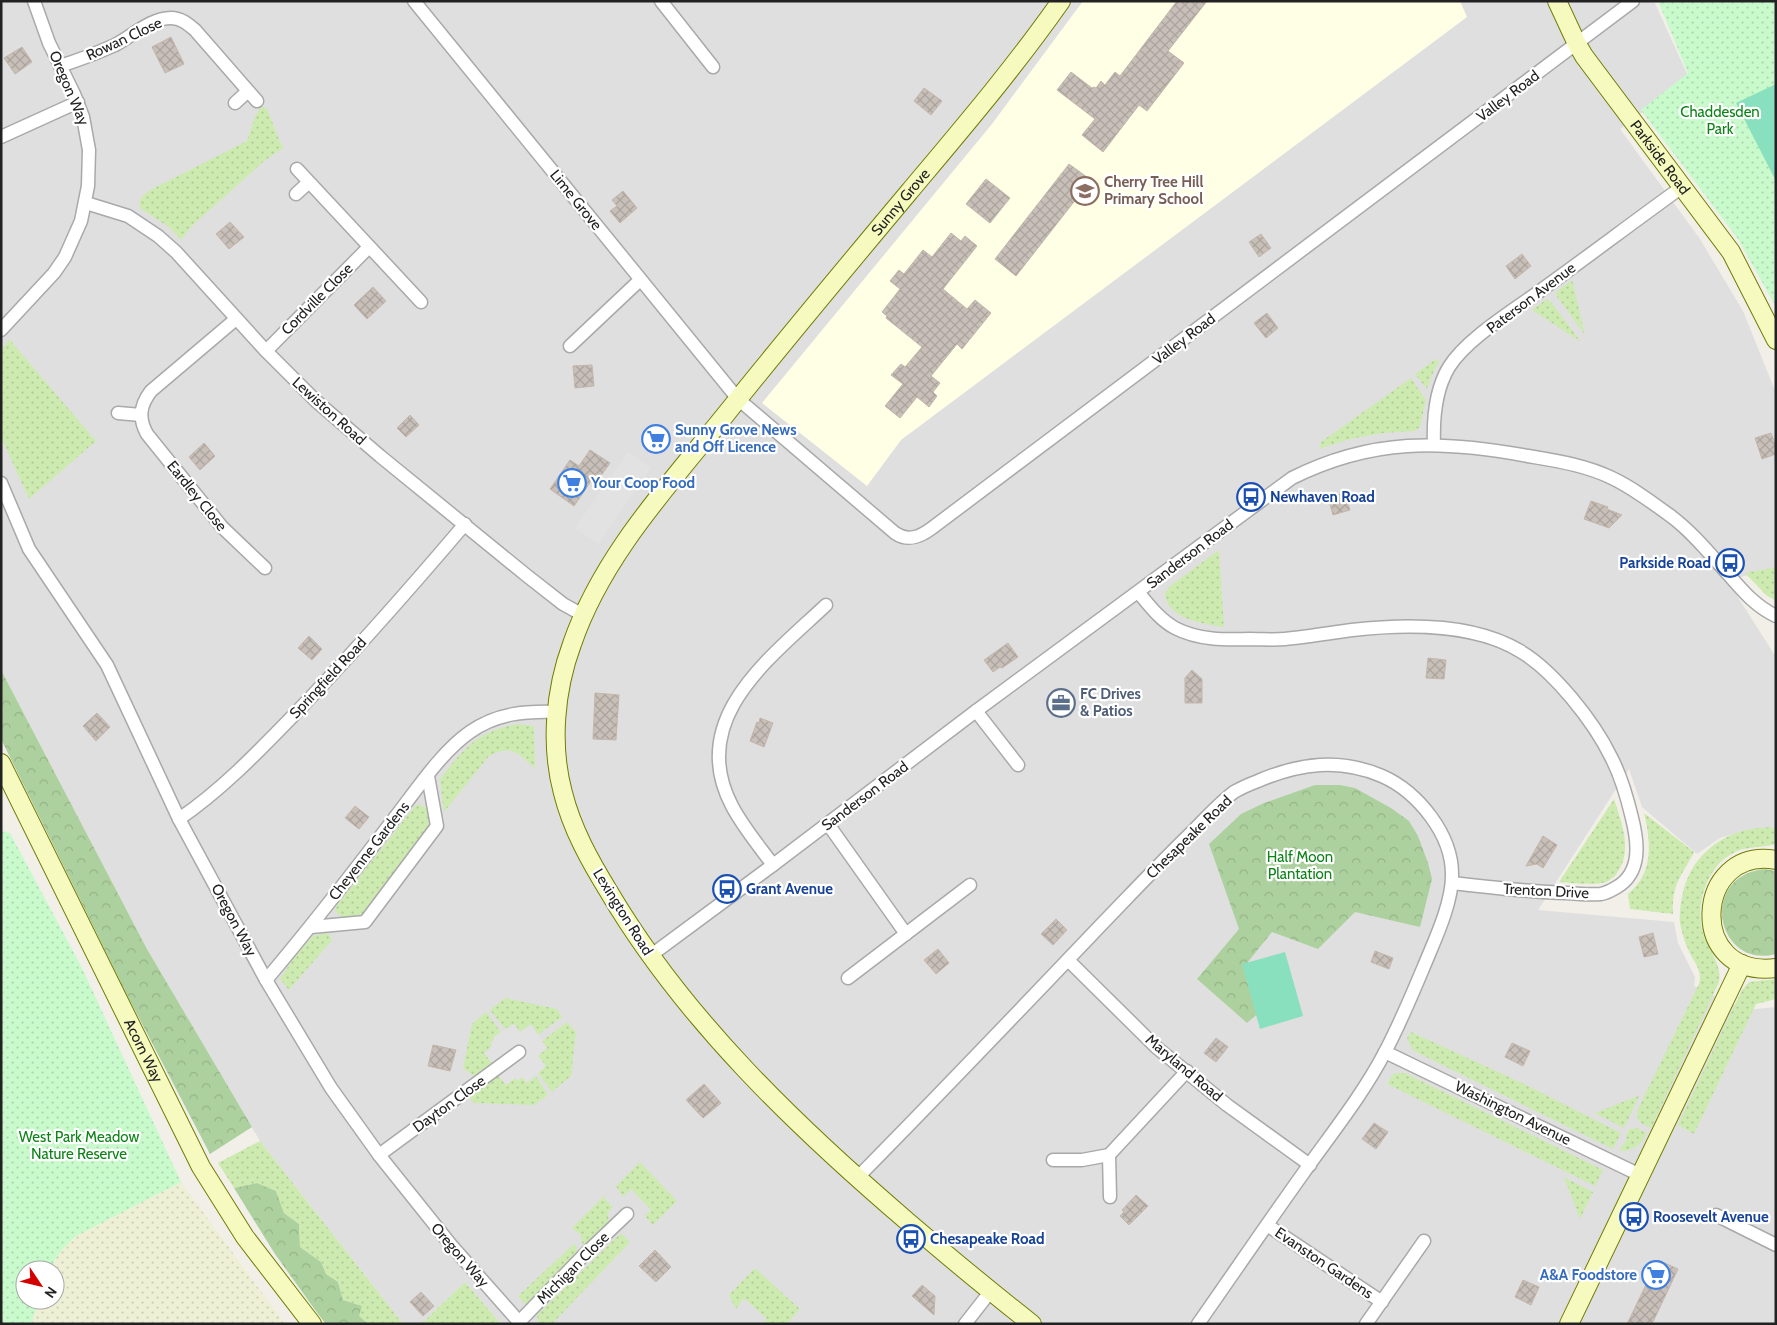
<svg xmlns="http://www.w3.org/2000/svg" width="1777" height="1325" viewBox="0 0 1777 1325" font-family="Cabin,sans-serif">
  <defs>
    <pattern id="farmland-dots" width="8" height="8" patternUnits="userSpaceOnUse" patternTransform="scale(1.25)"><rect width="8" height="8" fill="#eef0d5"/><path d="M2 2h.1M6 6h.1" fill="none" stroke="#ccceb7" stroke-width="1.8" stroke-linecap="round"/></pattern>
    <pattern id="grass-dots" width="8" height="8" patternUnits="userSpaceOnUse" patternTransform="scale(1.25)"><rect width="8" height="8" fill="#cdebb0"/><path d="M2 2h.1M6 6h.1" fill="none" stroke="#b0c997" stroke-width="1.8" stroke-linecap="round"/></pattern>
    <pattern id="forest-crowns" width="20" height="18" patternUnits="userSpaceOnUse" patternTransform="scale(1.25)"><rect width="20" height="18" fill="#add19e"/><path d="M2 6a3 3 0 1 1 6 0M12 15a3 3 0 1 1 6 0" fill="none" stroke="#95b388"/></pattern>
    <pattern id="park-dots" width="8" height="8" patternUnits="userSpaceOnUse" patternTransform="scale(1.25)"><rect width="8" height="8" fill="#c8facc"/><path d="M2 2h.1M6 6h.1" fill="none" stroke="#acd6af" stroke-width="1.8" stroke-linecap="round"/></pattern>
    <pattern id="building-cross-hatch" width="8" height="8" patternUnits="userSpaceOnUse" patternTransform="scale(1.25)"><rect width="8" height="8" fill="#c7bfb8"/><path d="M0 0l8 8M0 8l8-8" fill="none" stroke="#aba49e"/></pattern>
  </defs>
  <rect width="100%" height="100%" fill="#f2efe9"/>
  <path fill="#e0dfdf" d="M1,1h1653l35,77 -69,51 80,110 43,72 33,82v176l-49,11 49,77v172h-26l-30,9 -23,16 -55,-47 -13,-38 -91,141 136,12 4,21 17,34 -1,9 51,24 31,-3v317h-1275l-36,-42 -44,42h-18l-143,-183 -113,-192 -146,-279z"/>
  <path fill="#ffffe5" d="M1083,1h377l7,16 -566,423 -34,46 -105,-83 230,-279z"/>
  <path fill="url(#farmland-dots)" d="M181,1182l104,142h-254l8,-24h16v-30h-5l8,-16 7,-9 11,-9z"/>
  <g fill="url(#grass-dots)">
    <path d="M261,106l6,3 13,33 4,5 -21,15 -71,64 -11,14 -11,-12 -30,-20c-3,-9 6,-16 14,-20l93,-47 8,-24z"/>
    <path d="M1572,280l13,55 -29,-40 1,-4z"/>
    <path d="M1547,299l4,3 30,40 -49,-32z"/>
    <path d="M9,339l87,102 -67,58 -28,-62v-87z"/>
    <path d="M1436,359l3,2 -7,14 -5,14 -12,-15z"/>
    <path d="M1411,378l15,22 -6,27 -5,4 -32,2 -33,6 -31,10 2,-7z"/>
    <path d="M1219,550l5,77c-20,-3 -58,-8 -59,-34l5,-7z"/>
    <path d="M1776,567v34l-10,-6 -21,-22z"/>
    <path d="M518,724l16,2 1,42c-18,-15 -22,-24 -46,-12l-45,56 -4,-33c24,-31 38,-48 78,-55z"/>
    <path d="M1614,799c8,25 20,54 1,77 -4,3 -8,7 -13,7 -14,2 -29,0 -43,-1z"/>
    <path d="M419,804l9,5 3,13 -1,8 -67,84c-10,4 -21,6 -28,-3l2,-6 78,-99z"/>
    <path d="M1644,813l50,39c-13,26 -22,30 -21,62l-43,-5 -2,-15c26,-21 23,-52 16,-81z"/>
    <path d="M1776,828v16c-13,4 -29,2 -41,8 -30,14 -42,58 -30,87 6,14 17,27 14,43l-68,146c-10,-4 -14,-6 -14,-17l62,-127c4,-15 -6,-22 -11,-35 -4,-8 -6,-17 -8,-26 -1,-10 1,-21 3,-31 10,-42 50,-68 93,-64z"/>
    <path d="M328,933l4,7 -43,50 -9,-11 16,-24 17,-19z"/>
    <path d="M1776,979v20l-20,5 -62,130 -16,-9 64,-135 7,-8z"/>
    <path d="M505,998l52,11 5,8 -24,18 -7,-10 -11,7 -6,-8 -9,5 -15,-19z"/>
    <path d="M486,1012l15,20 -7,5 -2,26 -18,13 -11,-8 9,-44z"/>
    <path d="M567,1022l9,10 -5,44 -19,16 -14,-19 7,-7 -7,-10 9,-8 -5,-7z"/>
    <path d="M1411,1032l111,51 99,50 -8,16 -197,-97 -4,-3 -5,-11z"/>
    <path d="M1399,1073h6l198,97 -8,16 -208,-102 6,-10z"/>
    <path d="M498,1075l8,10 9,-7 7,-1 5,6 9,-7 12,19 -14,10 -60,-2 -5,-6z"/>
    <path d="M1639,1096l-15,32 -29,-15 43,-17z"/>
    <path d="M1637,1128l10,5c-6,12 -13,18 -27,18v-2l7,-10 -1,-3 3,-7z"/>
    <path d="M260,1141l143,183h-35l-10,-8 4,-10 -19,-6 -5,-18 -12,-8 -5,-12 -21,-15 -1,-23 -15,-11 -8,-22 -19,-8 -23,5 -16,-25z"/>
    <path d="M640,1162l37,39 -24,24 -8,-9 6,-6 -20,-21 -8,8 -7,-11z"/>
    <path d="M1564,1177l29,15 -13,27z"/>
    <path d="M606,1194l-2,4 9,9 -5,5 1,15 -25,22 -4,-15 -8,-6z"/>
    <path d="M621,1233l9,9 -78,82h-14v-6l-2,-2z"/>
    <path d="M575,1243l3,10 -52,52 -8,-9z"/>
    <path d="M755,1268l45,41 -13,15h-24l4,-5 -23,-21 -8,11 -7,-14z"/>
    <path d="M465,1282l36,42h-80z"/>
  </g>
  <g fill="url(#forest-crowns)">
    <path d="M1,670l146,279 105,178 -42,27 -82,-157 -127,-258z"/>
    <path d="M1315,785h25l15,3 36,20 18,13 9,15 10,27 4,16 -12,48 -65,-15 -37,37 -46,-17 -25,31 10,51 -10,9 -50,-44 42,-50 -30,-85 32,-30 23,-11z"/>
    <path d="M1764,869l12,2v83c-59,16 -79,-77 -12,-85z"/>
    <path d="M257,1183l19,8 8,22 15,11 1,23 21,15 5,12 12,8 5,18 19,6 -3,10 9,8h-42l-8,-10 -43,-60 -41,-66z"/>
  </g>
  <g fill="url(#park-dots)">
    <path d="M1658,1h118v306l-38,-68 -97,-129 47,-37z"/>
    <path d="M1,831l9,2 72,135 99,214 -105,54c-11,10 -21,20 -26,34h-25v30h14l-8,24h-30z"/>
  </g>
  <g fill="#88e0be">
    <path d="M1776,84v97l-40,-78z"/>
    <path d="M1285,952l18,64 -43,13 -18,-65z"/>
  </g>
  <g fill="#e2e2e2">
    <path d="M628,452l23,16 -53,76 -23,-16z"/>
    <path d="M514,1024l6,8 11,-8 16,24 -9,8 8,10 -19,17 -5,-6 -4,4 -3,-3 -9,7 -8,-10 -6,-12 -8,-10 8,-7 -2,-3 5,-4 -1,-2z"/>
  </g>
  <g fill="url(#building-cross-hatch)" stroke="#c4b6ab">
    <path d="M1177,1h30l-39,50 16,12 -37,48 -8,-6 -36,47 -21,-17 13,-16 -38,-29 14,-18 21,16 2,-1 2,1 5,-7 4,4 10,-13 5,4z"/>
    <path d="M171,37l13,27 -19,9 -13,-26z"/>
    <path d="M22,47l10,15 -17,12 -11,-16z"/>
    <path d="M924,88l18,13 -11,14 -17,-14z"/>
    <path d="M1069,164l22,16 -75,96 -21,-17z"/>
    <path d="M986,179l24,19 -20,25 -24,-19z"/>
    <path d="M623,191l14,17 -17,15 -10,-12 7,-5 -5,-6z"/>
    <path d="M230,222l14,15 -15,12 -13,-15z"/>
    <path d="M951,233l10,8 4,-5 12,10 -34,43 24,20 8,-9 16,13 -29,36 -5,-5 -26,32 9,7 -7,9 4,4 -8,11 -12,-10 -17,21 -15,-12 18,-22 -12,-9 10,-11 4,3 17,-20 -36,-29 1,-2 -5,-4 18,-23 -10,-8 9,-11 5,4 19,-24 9,7z"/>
    <path d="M1261,234l10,14 -12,9 -10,-15z"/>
    <path d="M1522,254l9,12 -16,13 -9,-13z"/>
    <path d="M373,287l13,14 -19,18 -13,-14z"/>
    <path d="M1267,313l11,15 -12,10 -12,-15z"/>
    <path d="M592,365l2,21 -19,2 -2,-22z"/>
    <path d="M410,415l9,10 -13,12 -9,-9z"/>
    <path d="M1771,433l5,13v8l-14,5 -7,-21z"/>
    <path d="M204,443l11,13 -15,14 -11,-13z"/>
    <path d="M590,450l20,13 -10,14 -4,-3 -22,32 -24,-17 20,-29 9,6z"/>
    <path d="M1345,493l5,17 -17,5 -5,-18z"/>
    <path d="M1591,501l17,6 -1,2 15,6 -13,13 -25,-9z"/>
    <path d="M309,636l13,13 -10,11 -14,-12z"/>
    <path d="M1008,643l10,14 -16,11 -2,-1 -7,5 -9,-12z"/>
    <path d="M1428,658l18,2 -2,19 -18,-1z"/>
    <path d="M1192,670l10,9v24h-17v-25z"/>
    <path d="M595,693l24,2 -3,45 -23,-1z"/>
    <path d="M97,713l13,14 -14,14 -13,-15z"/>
    <path d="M760,718l13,5 -9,24 -14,-6 7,-19 2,1z"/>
    <path d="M355,806l14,11 -10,12 -14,-11z"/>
    <path d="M1543,836l14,9 -14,23 -6,-4 -11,2z"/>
    <path d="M1056,919l11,11 -14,15 -12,-11z"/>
    <path d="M1653,933l5,21 -14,3 -5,-20z"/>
    <path d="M938,949l11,14 -13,11 -12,-14z"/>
    <path d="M1375,951l18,7 -4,11 -18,-7z"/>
    <path d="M1216,1038l12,9 -12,15 -12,-9z"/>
    <path d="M1512,1043l18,8 -7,15 -18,-9z"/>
    <path d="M433,1045l23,5 -6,21 -22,-5z"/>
    <path d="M704,1084l17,19 -18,15 -17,-18z"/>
    <path d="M1374,1123l14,9 -12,17 -14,-10z"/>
    <path d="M1136,1195l12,11 -19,19 -9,-9 4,-4 -2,-2z"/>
    <path d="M655,1250l16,17 -15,15 -17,-16z"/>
    <path d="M1658,1260l20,9 -26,55h-25z"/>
    <path d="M1523,1280l16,7 -8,18 -16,-8z"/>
    <path d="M922,1285l13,11 -1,19 -22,-19z"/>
    <path d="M421,1292l13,14 -11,10 -13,-14z"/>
  </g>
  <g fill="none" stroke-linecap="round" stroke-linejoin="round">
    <defs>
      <g id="street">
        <path d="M414,1l324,398 157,134c13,9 25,4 37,-5l701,-527"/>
        <path d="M661,1l52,66"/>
        <path d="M60,66c19,-6 37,-13 55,-21 17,-9 36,-27 56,-27 10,0 17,6 24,12l62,71"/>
        <path d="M235,103l13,-12"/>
        <path d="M1,137l77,-35"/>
        <path d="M297,169l124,133"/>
        <path d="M296,194l12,-11"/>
        <path d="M86,203l42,13 30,20 18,16 90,99 50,50 64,55 146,119 37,29 20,11"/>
        <path d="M236,319l-85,72c-11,14 -13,27 -4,43l75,93 43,41"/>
        <path d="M1,330l53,-57 11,-16 16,-36 7,-35 1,-36 -6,-33 -9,-23 -25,-51 -15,-42"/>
        <path d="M570,346l70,-66"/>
        <path d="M266,351l103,-104"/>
        <path d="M118,413l23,2"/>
        <path d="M1434,444c-1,-26 1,-54 15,-77 18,-29 67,-58 95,-79 46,-33 92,-68 138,-101"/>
        <path d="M1,483l28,66 78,116 72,154 87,161 65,108 48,67 72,90 70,79"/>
        <path d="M1138,592c11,13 22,28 37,36 23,12 50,12 75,11 12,0 23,1 35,0 22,-2 45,-6 67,-9 52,-6 122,-7 168,21 34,20 74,71 91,106 10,19 16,40 21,61 6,24 10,54 -15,69 -5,3 -11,6 -16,7 -11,1 -23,0 -34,-1 -39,-1 -77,-6 -115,-10"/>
        <path d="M976,711l42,54"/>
        <path d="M179,819c41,-28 76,-64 110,-99 61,-63 119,-129 176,-196"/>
        <path d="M828,824l78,110"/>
        <path d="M773,865c-14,-19 -30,-38 -41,-59 -46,-87 38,-148 94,-201"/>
        <path d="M311,927l54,-5 72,-96 -9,-50"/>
        <path d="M650,956l123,-91 203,-154 316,-233c80,-40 149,-38 236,-22 29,5 57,9 84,22 21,10 41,25 60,39 21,16 38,37 56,57 14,16 27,32 48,42"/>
        <path d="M1068,960l88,87 71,58 83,60"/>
        <path d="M848,978l122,-93"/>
        <path d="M266,980c44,-52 86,-106 127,-160 22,-28 48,-68 77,-88 27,-19 55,-21 87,-20"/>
        <path d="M1385,1052l255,123"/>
        <path d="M379,1155l140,-103"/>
        <path d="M1109,1155l1,42"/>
        <path d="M1053,1160h29l27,-5 78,-84"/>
        <path d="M857,1178c82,-83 163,-168 243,-252 30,-31 59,-62 90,-92 14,-14 28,-30 44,-42 7,-4 16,-8 24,-11 42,-18 82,-23 124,-5 36,16 71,59 70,100 0,26 -15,59 -25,83 -13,31 -26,63 -42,93 -23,44 -54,82 -83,123 -35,49 -69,99 -104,149"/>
        <path d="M1716,1215l60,30"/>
        <path d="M1267,1225l115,77"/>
        <path d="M519,1322l64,-66 44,-42"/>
        <path d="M965,1324l25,-32"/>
        <path d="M1366,1324l58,-83"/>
      </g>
      <g id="secondary">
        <path id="s1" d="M1557,1l20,43 7,12 147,196 45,88"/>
        <path id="s2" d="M1,763l200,404 44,70 67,87"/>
        <path d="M1776,860c-81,-15 -91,119 0,108"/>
        <path id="s3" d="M1032,1324c-42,-33 -83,-67 -124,-102 -111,-95 -224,-203 -299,-330 -19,-31 -37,-63 -46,-99 -13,-48 -8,-103 9,-149 30,-88 97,-159 154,-230 60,-75 121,-148 183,-222 52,-62 105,-124 152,-191"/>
        <path d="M1569,1324l173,-360"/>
      </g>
    </defs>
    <use href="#street" stroke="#a9a9a9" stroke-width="15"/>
    <use href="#secondary" stroke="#707d05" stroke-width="20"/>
    <use href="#street" stroke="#fff" stroke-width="12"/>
    <use href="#secondary" stroke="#f7fabf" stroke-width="18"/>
  </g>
  <defs>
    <symbol id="school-ring" viewBox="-11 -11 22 22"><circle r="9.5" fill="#fff" stroke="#8d6e63" stroke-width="1.5"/><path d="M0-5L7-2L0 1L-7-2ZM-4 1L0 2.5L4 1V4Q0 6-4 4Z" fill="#8d6e63"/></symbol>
    <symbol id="supermarket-ring" viewBox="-11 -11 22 22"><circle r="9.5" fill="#fff" stroke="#3f7fe0" stroke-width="1.5"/><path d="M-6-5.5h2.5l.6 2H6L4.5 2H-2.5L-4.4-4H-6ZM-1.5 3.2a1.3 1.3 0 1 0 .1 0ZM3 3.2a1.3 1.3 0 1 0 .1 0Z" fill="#3f7fe0"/></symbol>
    <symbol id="bus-ring" viewBox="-11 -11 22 22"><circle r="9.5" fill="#fff" stroke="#1a4fb4" stroke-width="1.5"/><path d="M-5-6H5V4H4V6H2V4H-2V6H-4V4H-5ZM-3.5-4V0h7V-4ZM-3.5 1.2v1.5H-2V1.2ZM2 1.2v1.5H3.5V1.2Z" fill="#1a4fb4"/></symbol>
    <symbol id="office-ring" viewBox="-11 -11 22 22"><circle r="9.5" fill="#fff" stroke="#5c6f8a" stroke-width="1.5"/><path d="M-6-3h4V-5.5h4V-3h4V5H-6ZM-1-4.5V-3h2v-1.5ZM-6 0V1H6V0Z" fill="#5c6f8a"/></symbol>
  </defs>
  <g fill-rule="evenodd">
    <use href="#school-ring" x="1069" y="175" width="32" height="32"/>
    <use href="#supermarket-ring" x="640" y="423" width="32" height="32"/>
    <use href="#supermarket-ring" x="556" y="467" width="32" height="32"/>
    <use href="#bus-ring" x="1235" y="481" width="32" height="32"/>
    <use href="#bus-ring" x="1714" y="547" width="32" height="32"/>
    <use href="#office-ring" x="1045" y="687" width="32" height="32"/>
    <use href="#bus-ring" x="711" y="873" width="32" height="32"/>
    <use href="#bus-ring" x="1618" y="1201" width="32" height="32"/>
    <use href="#bus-ring" x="895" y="1223" width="32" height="32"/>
    <use href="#supermarket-ring" x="1640" y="1259" width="32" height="32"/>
  </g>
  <g text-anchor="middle" stroke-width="4.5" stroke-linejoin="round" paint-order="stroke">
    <g font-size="15" fill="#222" stroke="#fff">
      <text transform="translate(124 39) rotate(-25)" y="5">Rowan Close</text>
      <text transform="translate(69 88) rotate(67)" y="5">Oregon Way</text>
      <text transform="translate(1508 96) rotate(-37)" y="5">Valley Road</text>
      <text dy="5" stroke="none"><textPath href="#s1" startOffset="188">Parkside Road</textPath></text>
      <text transform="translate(576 200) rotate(51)" y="5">Lime Grove</text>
      <text dy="5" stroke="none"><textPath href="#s3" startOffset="1422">Sunny Grove</textPath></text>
      <text transform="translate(1531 298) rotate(-37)" y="5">Paterson Avenue</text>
      <text transform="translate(317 299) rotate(-45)" y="5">Cordville Close</text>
      <text transform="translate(1184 339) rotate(-37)" y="5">Valley Road</text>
      <text transform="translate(329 411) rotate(42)" y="5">Lewiston Road</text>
      <text transform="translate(197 496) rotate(51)" y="5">Eardley Close</text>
      <text transform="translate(1190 554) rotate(-37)" y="5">Sanderson Road</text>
      <text transform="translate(328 678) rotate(-47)" y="5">Springfield Road</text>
      <text transform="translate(865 796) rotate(-37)" y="5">Sanderson Road</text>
      <text transform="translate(1189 837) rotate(-44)" y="5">Chesapeake Road</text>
      <text transform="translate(369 851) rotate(-52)" y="5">Cheyenne Gardens</text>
      <text transform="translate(1546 891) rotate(3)" y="5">Trenton Drive</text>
      <text transform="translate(623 912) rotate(58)" y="5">Lexington Road</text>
      <text transform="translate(234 920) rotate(62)" y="5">Oregon Way</text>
      <text dy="5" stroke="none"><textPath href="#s2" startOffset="321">Acorn Way</textPath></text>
      <text transform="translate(1184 1068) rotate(40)" y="5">Maryland Road</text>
      <text transform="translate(449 1104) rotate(-36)" y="5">Dayton Close</text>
      <text transform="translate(1513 1113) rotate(26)" y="5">Washington Avenue</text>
      <text transform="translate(460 1255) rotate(49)" y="5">Oregon Way</text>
      <text transform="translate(1324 1263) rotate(34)" y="5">Evanston Gardens</text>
      <text transform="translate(573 1268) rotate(-45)" y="5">Michigan Close</text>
    </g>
    <g font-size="15" fill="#0c8416" stroke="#fff">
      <text x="1720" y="117">Chaddesden<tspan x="1720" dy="17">Park</tspan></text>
      <text x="1300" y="862">Half Moon<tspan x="1300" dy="17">Plantation</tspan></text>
      <text x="79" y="1142">West Park Meadow<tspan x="79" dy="17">Nature Reserve</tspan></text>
    </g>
    <g font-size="15" font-weight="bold" fill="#785e54" stroke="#fff" text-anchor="start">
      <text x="1104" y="187">Cherry Tree Hill<tspan x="1104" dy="17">Primary School</tspan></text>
    </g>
    <g font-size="15" font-weight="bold" fill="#366cbe" stroke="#fff" text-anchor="start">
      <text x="675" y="435">Sunny Grove News<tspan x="675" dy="17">and Off Licence</tspan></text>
      <text x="591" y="488">Your Coop Food</text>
      <text x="1637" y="1280" text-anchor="end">A&amp;A Foodstore</text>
    </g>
    <g font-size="15" font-weight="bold" fill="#164399" stroke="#fff" text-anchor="start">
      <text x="1270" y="502">Newhaven Road</text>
      <text x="1711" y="568" text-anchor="end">Parkside Road</text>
      <text x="746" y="894">Grant Avenue</text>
      <text x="1653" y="1222">Roosevelt Avenue</text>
      <text x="930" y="1244">Chesapeake Road</text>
    </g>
    <g font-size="15" font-weight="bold" fill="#4e5e75" stroke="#fff" text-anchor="start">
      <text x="1080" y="699">FC Drives<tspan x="1080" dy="17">&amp; Patios</tspan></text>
    </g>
  </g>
  <rect width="1777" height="1325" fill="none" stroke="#222222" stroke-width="5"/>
  <g transform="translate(40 1285) rotate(125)"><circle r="24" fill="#ffffff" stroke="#a7a7a7"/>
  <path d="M0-4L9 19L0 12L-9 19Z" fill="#d40000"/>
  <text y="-8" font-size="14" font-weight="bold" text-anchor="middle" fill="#222222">N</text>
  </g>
</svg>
